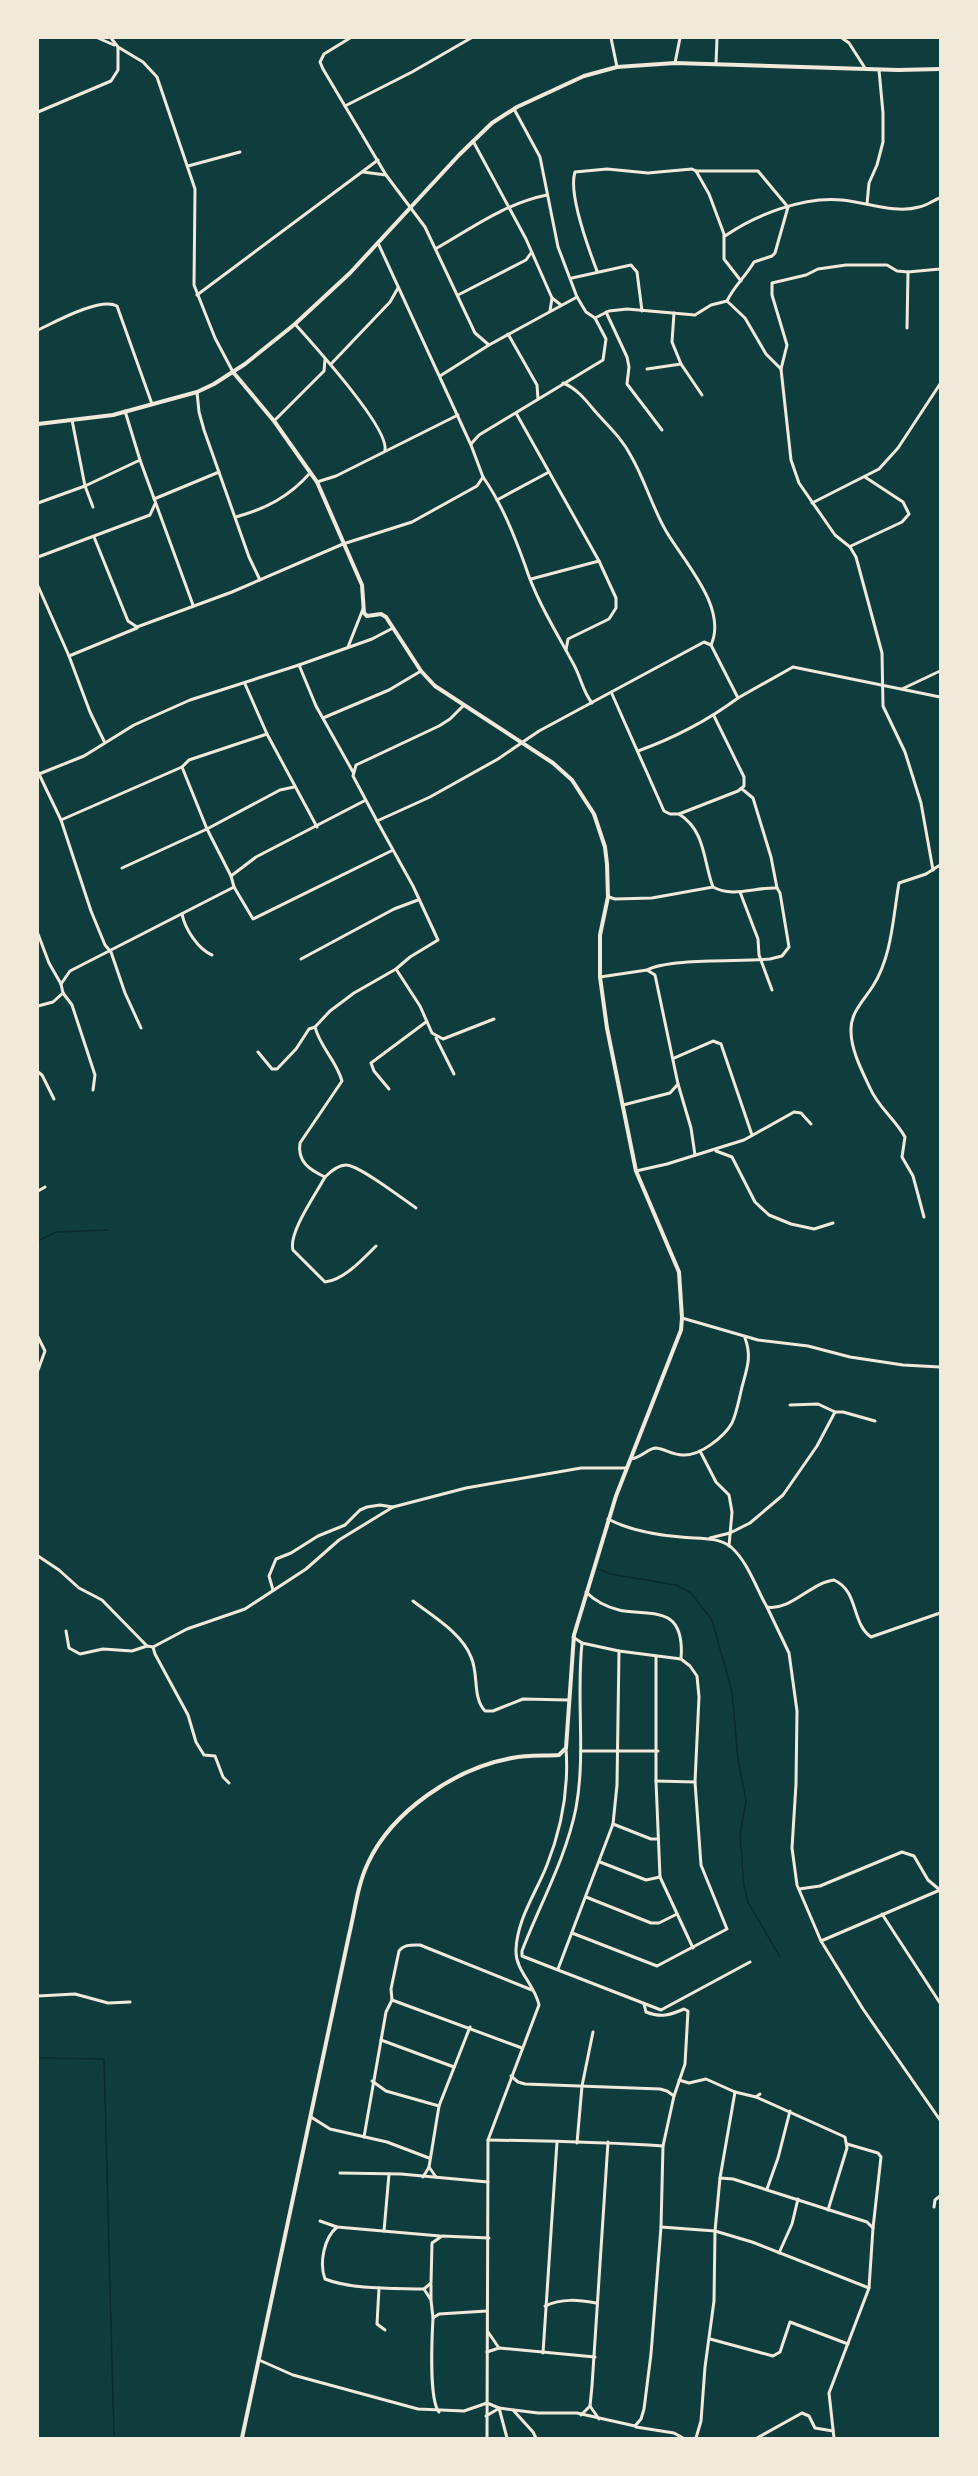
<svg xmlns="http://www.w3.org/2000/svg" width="978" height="2476" viewBox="0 0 978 2476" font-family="'Alegreya Sans',sans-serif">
  <rect width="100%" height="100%" fill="#0f3d3e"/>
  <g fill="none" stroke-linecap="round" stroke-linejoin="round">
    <g stroke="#0a2a2b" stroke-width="1.5">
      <path d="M38,1241l18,-9 52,-2"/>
      <path d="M598,1569l13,5 65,11 15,8 21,27 20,72 6,68 8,41 -6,34 4,51 4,16 32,55"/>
      <path d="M38,2058l66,1 10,379"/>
    </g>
    <g stroke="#f1e9da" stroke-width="3">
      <path d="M98,38l16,7"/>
      <path d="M111,38l7,9 25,15 14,15 38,112 -1,96 21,53 18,34"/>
      <path d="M350,38l-26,16 -4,8 3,7 63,106 39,52 50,106 14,12"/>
      <path d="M611,38l6,29"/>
      <path d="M842,38l7,5 16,25"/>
      <path d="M675,63l5,-25"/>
      <path d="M716,64l1,-26"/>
      <path d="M345,106l67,-34 59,-34"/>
      <path d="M514,109l26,48 18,90 19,50 9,15 9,6 14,-7 18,-2 68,6 16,-10 16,-4 18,17 21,36 15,15 10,91 8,23 36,52 15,12 6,10 26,96 1,53 22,46 16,51 12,67"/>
      <path d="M38,112l73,-31 7,-11v-22"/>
      <path d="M473,141l53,98 26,59 -2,13"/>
      <path d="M188,166l52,-14"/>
      <path d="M696,171h62l30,36 -13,46 -3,3 -18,6c-8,14 -20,24 -27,39"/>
      <path d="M363,172l23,3"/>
      <path d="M867,204l2,-21 8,-18 6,-23v-29l-4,-43"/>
      <path d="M725,236c30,-21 79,-40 117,-36 24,2 53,14 77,7 8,-1 14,-7 21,-9"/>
      <path d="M437,248c35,-20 69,-45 110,-53"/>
      <path d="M597,271c-8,-21 -29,-78 -22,-99l32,-3 41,4 44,-4 4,2 13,23 15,40v25l17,22"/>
      <path d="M572,278l59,-13 6,7 5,39"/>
      <path d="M197,295l181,-135"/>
      <path d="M458,295l68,-35 5,-7"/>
      <path d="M552,298l9,7"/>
      <path d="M606,312l21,45 2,10 -2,17 35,46"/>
      <path d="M674,313l-2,29 9,22 21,31"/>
      <path d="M295,324c18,20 94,104 90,126"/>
      <path d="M907,328l1,-56"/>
      <path d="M38,330c17,-8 62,-33 79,-24l35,98"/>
      <path d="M508,334l29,51 1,14"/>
      <path d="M331,364l59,-62 8,-14"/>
      <path d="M647,369l34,-5"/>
      <path d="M781,369l6,-24 -15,-50v-12l34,-8 12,-6 28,-4h41l10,6 11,1 32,-3"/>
      <path d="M440,376l49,-31 88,-48"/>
      <path d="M563,383c13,5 22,16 31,27 13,15 28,28 37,46 14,24 21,51 35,75 18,31 62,77 45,114"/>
      <path d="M197,392l2,20 5,18 45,127 11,23"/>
      <path d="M125,411l15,49 53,145"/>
      <path d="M516,413l83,148 17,37v10l-7,11 -41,20 -2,11"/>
      <path d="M72,420l13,66 8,21"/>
      <path d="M274,421l50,-50 1,-11"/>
      <path d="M471,444l8,-9 124,-75 3,-21 -11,-21"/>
      <path d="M483,477c19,27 31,58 42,88 11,35 32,68 49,100 7,13 9,27 18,38"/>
      <path d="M317,482l19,-6 122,-61"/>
      <path d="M154,499l65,-27"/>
      <path d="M497,500l52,-28"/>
      <path d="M38,503l47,-17 55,-26"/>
      <path d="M812,503l67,-34 19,-21 42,-64"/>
      <path d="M236,517c29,-8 53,-20 74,-44"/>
      <path d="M94,537l34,84 9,6 95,-35 111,-48 69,-22 65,-36 6,-9 -12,-32 -93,-202"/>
      <path d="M851,546l51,-24 7,-8 -6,-12 -38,-25"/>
      <path d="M38,557l112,-42 5,-11"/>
      <path d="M531,579l68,-18"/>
      <path d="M38,586l31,70 21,56 14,29"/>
      <path d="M348,647l15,-38"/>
      <path d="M69,656l68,-28"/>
      <path d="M299,665l17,41 37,66"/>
      <path d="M245,684l22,50 50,93"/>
      <path d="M902,689l38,-18"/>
      <path d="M612,694l52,117 6,3h9l59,-23 6,-5v-9l-30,-61"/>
      <path d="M323,718l66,-28 32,-19"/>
      <path d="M638,751c36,-13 69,-30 100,-53"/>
      <path d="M38,772l23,48 30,91 14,34 6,7 14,41 16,35"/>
      <path d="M39,774l45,-18 50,-31 56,-25 109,-35 73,-26 21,-11"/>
      <path d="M742,789l11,9 18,59 6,31"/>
      <path d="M61,820l121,-53 7,-7 78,-26"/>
      <path d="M377,821l-24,-45 3,-11 83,-39 11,-7 14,-14"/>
      <path d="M122,868l85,-39 73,-39 14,-3"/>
      <path d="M231,876l25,-19 108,-56"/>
      <path d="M234,887l19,32 138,-68"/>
      <path d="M740,892l18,47 1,16 13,35"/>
      <path d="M609,897l6,2 37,-1 61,-11"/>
      <path d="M182,914c3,15 16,35 30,41"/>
      <path d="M38,934l11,29 12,21"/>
      <path d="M301,959l93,-50 24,-9"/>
      <path d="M647,970c20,-12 97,-8 123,-11l12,-3 7,-9 -9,-54 -3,-5c-22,-1 -44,10 -64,-1 -10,-26 -7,-56 -34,-73"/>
      <path d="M600,977l47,-7 8,5 23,109 -8,9 -47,12"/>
      <path d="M63,993l9,12 23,70 -2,15"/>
      <path d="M38,1006l15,-4 10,-9 -2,-9 9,-13 164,-84 -3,-11 -24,-47 -25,-62"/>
      <path d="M494,1019l-51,20 -11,-6 -12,-27 -24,-37 14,-12 28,-17 -25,-54 -36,-65 53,-24 68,-38 41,-28 165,-89 7,3 27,53 55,-31 147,30"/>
      <path d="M315,1027c5,20 21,33 27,54l-42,62c-3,19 10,27 25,34 5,-5 13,-12 21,-12 13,0 57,34 70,43"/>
      <path d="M436,1038l18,36"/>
      <path d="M258,1052l14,17h5l19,-20 13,-20 6,-2 15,-16 24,-18 42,-24"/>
      <path d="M674,1058l39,-17 8,3 31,91"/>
      <path d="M38,1072l4,3 12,24"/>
      <path d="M678,1084l13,44 4,27"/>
      <path d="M389,1089l-15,-18 -3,-8 55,-41"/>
      <path d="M716,1151l16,6 23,45 14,13 22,9 23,5 19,-6"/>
      <path d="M636,1171l31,-7 77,-24 50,-28 7,1 10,11"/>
      <path d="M325,1177c-9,17 -37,56 -32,73l32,32c19,-2 38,-23 51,-36"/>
      <path d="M38,1191l7,-4"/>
      <path d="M924,1217l-11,-41 -11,-19 3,-20c-10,-18 -27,-30 -35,-49 -8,-17 -19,-38 -19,-57 -1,-18 13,-31 22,-45 19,-30 20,-69 26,-103l27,-9 14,-9"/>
      <path d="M682,1318l76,22 50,6 42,11 53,8 37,2"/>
      <path d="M38,1337l7,14 -7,19"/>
      <path d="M790,1405l28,-1 17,8h8l32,9"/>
      <path d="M700,1451l16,31 13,13 3,17 -3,34"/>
      <path d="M631,1459c12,-2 17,-11 25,-11 9,1 17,7 27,7 17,1 41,-18 49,-32 5,-11 7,-24 10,-36 5,-19 10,-30 3,-49"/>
      <path d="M608,1519c23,12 47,16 73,18 16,2 36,-1 50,10 17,15 25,41 36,60 24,4 43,-24 67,-27 25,11 17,43 37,57l69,-24"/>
      <path d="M710,1538l20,-5 20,-10 33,-28 34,-49 18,-34"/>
      <path d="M38,1556l21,14 20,18 23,12 45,46 6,1"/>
      <path d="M273,1590l-4,-14 7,-17 15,-6 27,-17 27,-11 15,-15 7,-3 13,-2 13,2 73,-19 115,-20h45"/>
      <path d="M586,1592c8,8 21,15 33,18 15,4 43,0 54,12 9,10 9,25 8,37"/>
      <path d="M413,1601c19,15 49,32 58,56 8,17 1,40 14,54h8l30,-12 45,1"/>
      <path d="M767,1607l22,46 8,58 -1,73 -4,64 5,37 24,56 42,68 77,111"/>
      <path d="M66,1631l3,17 11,6 23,-5 29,2 15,-5"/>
      <path d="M582,1643c-6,55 4,111 -6,165 -10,50 -36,96 -54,143v5l139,54 89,-48"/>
      <path d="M656,1657v124l4,96 33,71"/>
      <path d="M581,1751h77"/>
      <path d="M656,1781l39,1"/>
      <path d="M229,1783l-6,-6 -8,-21 -11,-1 -8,-13 -8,-27 -33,-61 -2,-7 34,-18 58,-20 61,-40 33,-29 54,-33"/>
      <path d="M613,1824l38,15h7"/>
      <path d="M600,1862l46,18 14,-3"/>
      <path d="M799,1889l21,-3 82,-34 12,4 14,24 12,10 -119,51"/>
      <path d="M586,1897l65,26h8l18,-9"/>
      <path d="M882,1914l58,89"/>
      <path d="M572,1933l85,33 70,-37 -26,-64 -6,-83 4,-85 -2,-21 -7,-10 -9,-7 -62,-8 -37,-8 -9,-6"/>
      <path d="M558,1969l55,-145 4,-39 2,-134"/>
      <path d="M38,1996l37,-2 33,9 22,-1"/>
      <path d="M392,2000l-1,-11 8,-38c5,-7 13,-6 21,-6l112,45"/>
      <path d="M644,2004l2,8c15,6 24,3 38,-3l4,2 -3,53 -11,32"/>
      <path d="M381,2040l73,27"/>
      <path d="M679,2080l10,3 17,-4 29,13 21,5 4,-3"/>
      <path d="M372,2081l14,10 53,15"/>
      <path d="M756,2097l89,40 2,11 -19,62"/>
      <path d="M311,2117l19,12 57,13 42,16"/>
      <path d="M364,2137l22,-125 6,-12 130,48"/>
      <path d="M488,2140c59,1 117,2 175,6"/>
      <path d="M577,2143l5,-57 11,-54"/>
      <path d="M847,2144l31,9 3,4 -8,71"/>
      <path d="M429,2167l7,10"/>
      <path d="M340,2173l61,1 87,8"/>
      <path d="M423,2177l6,-10 10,-61 31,-79"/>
      <path d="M720,2178l13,1 134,43 6,6 -4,60 -40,105 5,45"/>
      <path d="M767,2189l11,-31 12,-47"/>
      <path d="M934,2207l1,-7 5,-4"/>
      <path d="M320,2221l17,6 103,9"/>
      <path d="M337,2227c-13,11 -18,36 -12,52 28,11 69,9 99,10l7,-6 1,-40 10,-7 47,2"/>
      <path d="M661,2227l54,4 37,11 117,46"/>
      <path d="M384,2231l5,-57"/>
      <path d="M779,2253l13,-29 6,-25"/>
      <path d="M431,2285v14"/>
      <path d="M379,2288l-2,36 8,6"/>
      <path d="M424,2289l7,11 2,18"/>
      <path d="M545,2306c17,-8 34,-6 51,-3"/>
      <path d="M488,2332l11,16"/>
      <path d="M710,2339l63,17 7,-4 10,-30 58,22"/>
      <path d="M487,2352l12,-4 96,9"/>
      <path d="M543,2353l14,-211"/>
      <path d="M259,2360l34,15 125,34 46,2 23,-8 12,5 39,5h39l58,13 6,-7 3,-10 7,-55 10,-127 2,-81 11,-50 -7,-5 -7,-2 -135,-5 -7,-2 -7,-6"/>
      <path d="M590,2406l9,13"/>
      <path d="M499,2408l8,30"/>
      <path d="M513,2410l20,22 3,6"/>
      <path d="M439,2412c-10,-12 -7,-76 -6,-94l6,-4 48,-3"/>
      <path d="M581,2415l9,-9 2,-20 16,-244"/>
      <path d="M486,2416l12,-7"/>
      <path d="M636,2427l38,6 9,5"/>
      <path d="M487,2438l1,-298 51,-135c-4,-20 -24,-35 -23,-55 1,-31 20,-57 31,-85 15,-38 22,-76 19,-117"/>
      <path d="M696,2438l5,-17 4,-54 9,-66 1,-70 5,-53 15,-86"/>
      <path d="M757,2438l45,-25 7,3 6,12 18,3"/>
    </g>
    <path stroke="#f1e9da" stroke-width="4" d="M233,372l41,49 43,61 45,103 2,28 3,3 14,-2 5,3 35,54 14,15 118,77 19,17 22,34 11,33 2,17 1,33 -8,38v42l7,51 29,143 43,101 3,46 -1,12 -65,166 -42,139 -8,113 -7,7c-16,1 -32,0 -47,3 -56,10 -120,53 -144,105 -11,23 -13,48 -19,72l-107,503"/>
    <path stroke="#f1e9da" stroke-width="4" d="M38,424l75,-9 84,-23 17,-8 31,-20 50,-40 55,-51 109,-118 33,-32 25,-16 67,-31 33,-9 58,-4 223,7 42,-1"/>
  </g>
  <rect width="978" height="2476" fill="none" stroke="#f1e9da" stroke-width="78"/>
</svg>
